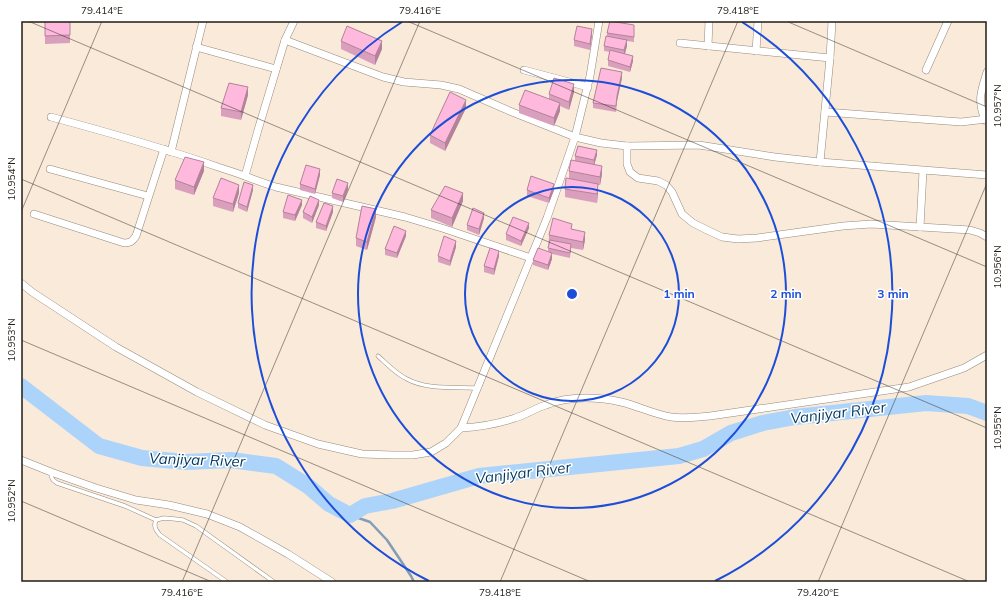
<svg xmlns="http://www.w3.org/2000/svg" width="1008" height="603" viewBox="0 0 1008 603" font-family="Mulish,sans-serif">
  <rect width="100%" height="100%" fill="#f9eada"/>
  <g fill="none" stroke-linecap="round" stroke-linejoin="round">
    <path stroke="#829db6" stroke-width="2.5" d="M350,515l20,7 17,18 24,36 3,6"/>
    <path stroke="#acd4fa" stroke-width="16" d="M21,386l78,60 43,12 44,4 45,-2 45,6 32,20 21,18 21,11 15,-9 27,-5 87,-25 200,-20 24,-7 28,-16 32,-10 32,-6 131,-14 42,3 19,7"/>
    <defs>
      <g id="service">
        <path d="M378,356c9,8 18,18 29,23 20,11 48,8 70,9"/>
        <path d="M51,472c0,6 1,8 6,11l68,23 31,14 8,-2 11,1 8,1 13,6 78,56"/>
        <path d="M156,520c-3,7 0,10 4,15l67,47"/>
      </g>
      <g id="minor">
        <path d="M285,40l98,37 21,5 37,3 18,4 53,23 63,25 26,6 26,3 72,-1 76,12 45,5 167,13"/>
        <path d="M680,43l150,15"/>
        <path d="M708,46l1,-25"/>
        <path d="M196,47l80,22"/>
        <path d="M756,51l2,-30"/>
        <path d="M524,70l64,17"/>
        <path d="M926,70l22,-49"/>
        <path d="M825,112l136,10 26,-3"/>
        <path d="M51,117c56,15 112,31 167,50 20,6 39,14 58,20l129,30 40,12 86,29"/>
        <path d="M985,120c-8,-21 -4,-28 2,-48"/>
        <path d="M627,146v18l3,8 8,6 20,3 8,4 6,7 10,22 11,9 14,7 15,7 16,2 19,-1 86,-12 28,-2 99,6 10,3 7,4"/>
        <path d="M171,152l32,-131"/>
        <path d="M820,162l10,-104 2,-37"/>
        <path d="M50,169l98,27"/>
        <path d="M245,176l13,-46 27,-90 9,-19"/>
        <path d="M34,214l90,29c6,0 8,-1 12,-7l28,-87"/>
        <path d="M920,227l3,-56"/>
        <path d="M21,283l11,9 84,55 81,45 68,33 53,19 44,10 31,1h20l18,-3 15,-9 15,-15 86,-210 28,-81 15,-61 9,-55"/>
        <path d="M461,428c19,-1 36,-4 54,-10 11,-3 20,-10 31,-13 12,-5 26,-7 39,-7 12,0 24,1 36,4 17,4 32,12 50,15 13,2 26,0 39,-1l199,-29 55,-19 23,-13"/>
        <path d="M21,460l30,12 45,16 40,12 33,5 38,9 33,13 48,27 44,28"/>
      </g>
    </defs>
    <use href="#service" stroke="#978a7b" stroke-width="4.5"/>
    <use href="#minor" stroke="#978a7b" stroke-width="8"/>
    <use href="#service" stroke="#fff" stroke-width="3.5"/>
    <use href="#minor" stroke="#fff" stroke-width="7"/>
  </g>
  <g fill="#da9fbd">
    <path d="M45,21h25v22l-25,1z"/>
    <path d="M634,30v12l-7,-1v5l-2,8 8,7 -3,11 -22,-6v-6l2,-8 -6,-1v-5l3,-10v-3z"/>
    <path d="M592,35l-2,15 -16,-4v-6z"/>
    <path d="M341,41l41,8 -7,16 -34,-16z"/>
    <path d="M622,78l-5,23 -1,11 -23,-4v-5z"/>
    <path d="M574,92l-5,18 -9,-4v5l-6,15 -35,-13v-8l30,-6v-5z"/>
    <path d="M248,95l-7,25 -20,-4v-8z"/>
    <path d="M466,108l-21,43 -15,-8v-8z"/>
    <path d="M597,155l-3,9 8,10 -2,11h-2l-1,18 -32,-6v-8l4,-11v-7l6,-11v-4z"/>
    <path d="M204,171l-10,24 -19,-6v-9z"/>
    <path d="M320,175l-5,19 -15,-4v-6z"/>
    <path d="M348,189l-5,13 -11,-4v-5z"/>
    <path d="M253,190l-6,22 -9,-4v-5z"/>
    <path d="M527,190h27l-5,13 -22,-7z"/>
    <path d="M239,193l-6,19 -20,-6v-8z"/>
    <path d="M463,201l-11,26 -21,-9v-8z"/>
    <path d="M302,205l-7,16 -12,-3v-6z"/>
    <path d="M319,205l-7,18 -9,-5v-6z"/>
    <path d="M333,212l-7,19 -10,-3v-6z"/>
    <path d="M376,217l-9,33 -11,-4v-8z"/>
    <path d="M484,218l-5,17 -12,-5v-5z"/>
    <path d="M529,228l-8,18 -15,-6v-6z"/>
    <path d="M572,229l13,11 -2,10 -12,-2 -1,10 -18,-4v5l-4,11 -15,-5v-5l15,-8 1,-17z"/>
    <path d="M406,236l-9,22 -12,-3v-6z"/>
    <path d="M456,247l-6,19 -12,-4v-6z"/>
    <path d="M499,256l-5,19 -10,-3v-6z"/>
  </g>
  <g fill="#b2829a">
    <path d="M592,29v6l-2,15v-6z"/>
    <path d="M627,40v6l-3,10v-6z"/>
    <path d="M382,41v8l-7,16v-9z"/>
    <path d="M633,56v5l-3,11v-5z"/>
    <path d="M622,72v6l-5,23 -1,11 1,-16z"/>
    <path d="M574,84v8l-5,18v-8z"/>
    <path d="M248,87v8l-7,25v-8z"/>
    <path d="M466,100v8l-21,43v-8z"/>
    <path d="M560,103v8l-6,15v-8z"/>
    <path d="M597,150v5l-3,11v-6z"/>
    <path d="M204,162v9l-10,24v-8z"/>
    <path d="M602,166v8l-2,11v-8z"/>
    <path d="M320,169v6l-5,19v-5z"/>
    <path d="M348,183v6l-5,13v-6z"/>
    <path d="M554,184v6l-5,13v-5z"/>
    <path d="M598,184v8l-1,11v-9z"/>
    <path d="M239,185v8l-6,19v-8z"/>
    <path d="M253,185v5l-6,22v-5z"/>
    <path d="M463,193v8l-11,26v-9z"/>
    <path d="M302,200v5l-7,16v-6z"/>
    <path d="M319,200v5l-7,18v-6z"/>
    <path d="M333,206v6l-7,19v-5z"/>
    <path d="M376,209v8l-9,33v-8z"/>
    <path d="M484,213v5l-5,17v-6z"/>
    <path d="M529,223v5l-8,18v-5z"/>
    <path d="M406,231v5l-9,22v-5z"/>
    <path d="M585,232v8l-2,10v-8z"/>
    <path d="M456,241v6l-6,19v-5z"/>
    <path d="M499,251v5l-5,19v-6z"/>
    <path d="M552,253v6l-4,11v-5z"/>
  </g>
  <g fill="#feb9dc" stroke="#b2829a">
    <path d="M45,21h25v14l-25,1z"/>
    <path d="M610,21l24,4v12l-27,-4z"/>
    <path d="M347,26l35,15 -7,15 -34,-15z"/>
    <path d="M577,26l15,3 -2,15 -16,-4z"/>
    <path d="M606,36l21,4 -3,10 -20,-4z"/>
    <path d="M610,50l23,6 -3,11 -22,-7z"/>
    <path d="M601,68l21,4 -5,24 -1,10 -23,-3z"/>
    <path d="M554,78l20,6 -5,18 -20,-8z"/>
    <path d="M229,83l19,4 -7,25 -20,-4z"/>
    <path d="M525,90l35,13 -6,15 -35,-13z"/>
    <path d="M450,92l16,8 -21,43 -15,-8z"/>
    <path d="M578,146l19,4 -3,10 -19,-4z"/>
    <path d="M185,157l19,5 -10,25 -19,-7z"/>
    <path d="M571,160l31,6 -2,11 -31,-6z"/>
    <path d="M306,165l14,4 -5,20 -15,-5z"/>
    <path d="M531,176l23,8 -5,14 -22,-8z"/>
    <path d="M221,178l18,7 -6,19 -20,-6z"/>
    <path d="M566,178l32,6 -1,10 -32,-5z"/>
    <path d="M337,179l11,4 -5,13 -11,-3z"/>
    <path d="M244,182l9,3 -6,22 -9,-4z"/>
    <path d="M445,186l18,7 -11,25 -21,-8z"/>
    <path d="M288,195l14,5 -7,15 -12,-3z"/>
    <path d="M310,196l9,4 -7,17 -9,-5z"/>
    <path d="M324,203l9,3 -7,20 -10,-4z"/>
    <path d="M362,206l14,3 -9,33 -11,-4z"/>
    <path d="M473,208l11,5 -5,16 -12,-4z"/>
    <path d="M513,217l16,6 -8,18 -15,-7z"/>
    <path d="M553,218l19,6 -1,5 14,3 -2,10 -34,-7z"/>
    <path d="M394,226l12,5 -9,22 -12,-4z"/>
    <path d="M444,236l12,5 -6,20 -12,-5z"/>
    <path d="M550,240l21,4 -1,9 -22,-5z"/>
    <path d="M490,248l9,3 -5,18 -10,-3z"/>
    <path d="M538,248l14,5 -4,12 -15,-5z"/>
  </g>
  <path fill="none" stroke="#211c16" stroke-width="1" stroke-opacity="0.45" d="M28,21l959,407M407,21l580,246M786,21l201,86M21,179l949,403M21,212l81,-191M21,340l570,242M21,501l191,81M182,582l238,-561M500,582l238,-561M818,582l169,-399"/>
  <g fill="none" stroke="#1d4ed8" stroke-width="2">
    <circle cx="572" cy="294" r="107"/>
    <circle cx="572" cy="294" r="214"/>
    <path d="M429 581A321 321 0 0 1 402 22M742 22A321 321 0 0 1 715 581"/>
  </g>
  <g text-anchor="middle" stroke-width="3" stroke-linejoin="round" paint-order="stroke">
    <g font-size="15" font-style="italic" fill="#00365d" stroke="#fff">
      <text transform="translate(838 413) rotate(-7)" y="5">Vanjiyar River</text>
      <text transform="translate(197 460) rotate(2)" y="5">Vanjiyar River</text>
      <text transform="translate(523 473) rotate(-7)" y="5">Vanjiyar River</text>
    </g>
  </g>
  <circle cx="572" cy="294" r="6" fill="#1d4ed8" stroke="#fff" stroke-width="2"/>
  <g font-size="12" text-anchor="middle" font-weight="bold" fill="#1d4ed8" stroke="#fff" stroke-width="3" stroke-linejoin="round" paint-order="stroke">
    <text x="679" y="298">1 min</text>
    <text x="786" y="298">2 min</text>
    <text x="893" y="298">3 min</text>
  </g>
  <rect width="1008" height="603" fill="none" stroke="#ffffff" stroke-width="44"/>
  <rect x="22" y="22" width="964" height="559" fill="none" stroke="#211c16" stroke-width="1.5"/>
  <g font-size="10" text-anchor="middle" fill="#211c16">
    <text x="102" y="14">79.414°E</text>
    <text x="420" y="14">79.416°E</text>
    <text x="738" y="14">79.418°E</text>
    <text transform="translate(997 106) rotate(-90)" y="4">10.957°N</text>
    <text transform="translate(11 179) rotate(-90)" y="4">10.954°N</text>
    <text transform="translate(997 267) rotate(-90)" y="4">10.956°N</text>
    <text transform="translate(11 340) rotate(-90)" y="4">10.953°N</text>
    <text transform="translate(997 428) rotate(-90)" y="4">10.955°N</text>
    <text transform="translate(11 501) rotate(-90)" y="4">10.952°N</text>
    <text x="182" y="596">79.416°E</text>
    <text x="500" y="596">79.418°E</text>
    <text x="818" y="596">79.420°E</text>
  </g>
</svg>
